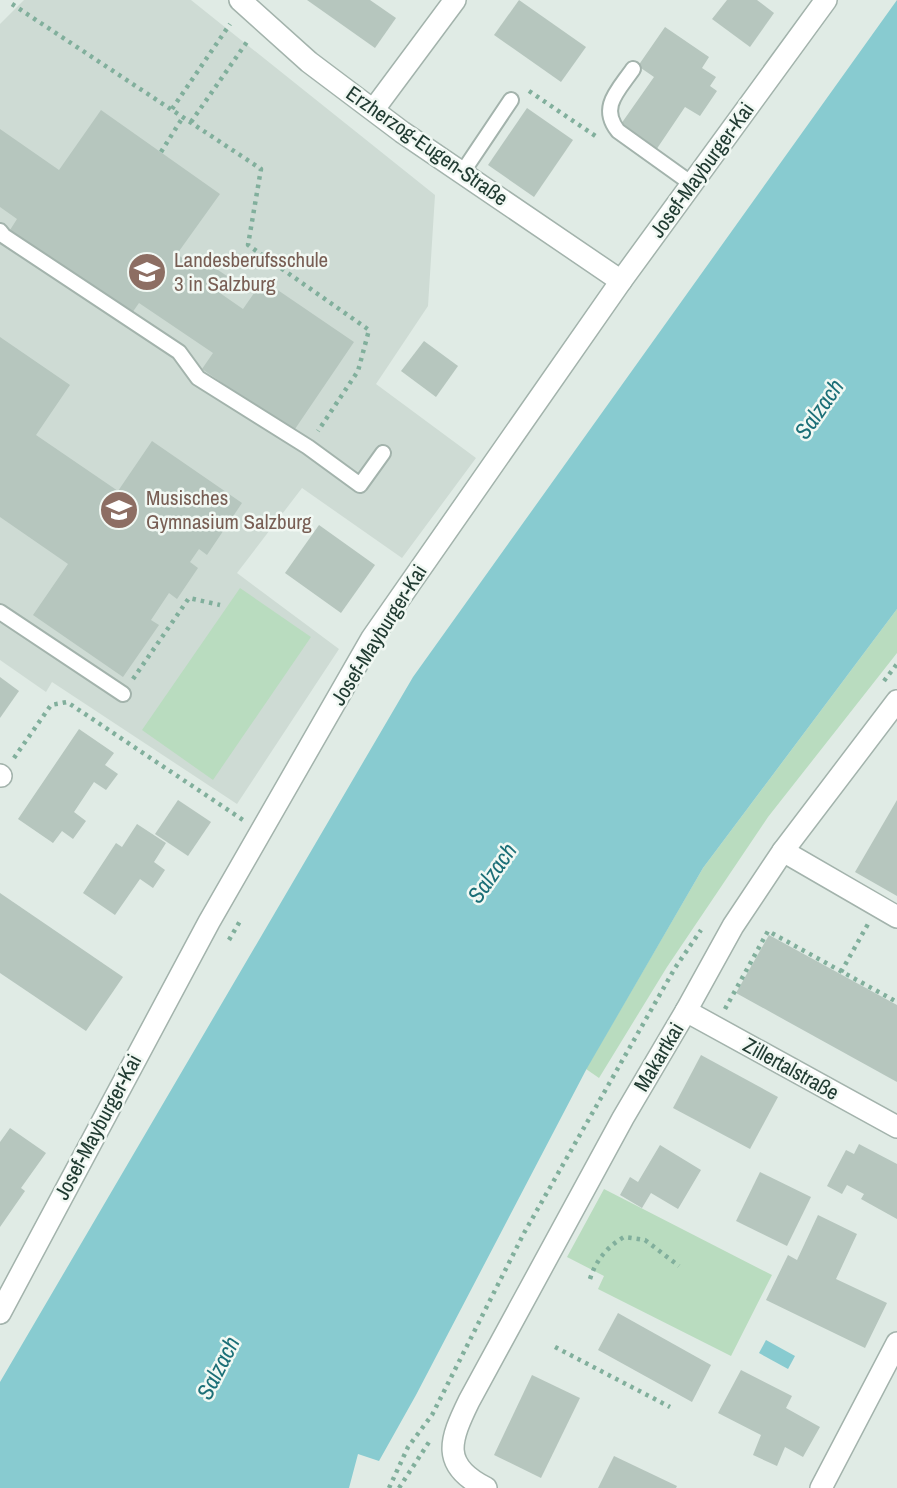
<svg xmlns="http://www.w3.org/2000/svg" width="897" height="1488" viewBox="0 0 897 1488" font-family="'Archivo Narrow',sans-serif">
  <rect width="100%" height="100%" fill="#e0ebe5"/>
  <path fill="#cedbd4" d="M24,0h167l244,195 -7,111 -52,78 100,74 -74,100 -100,-70 -65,85 102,76 -102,155 -185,-122 -6,10 -46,-32v-636z"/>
  <g fill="#b9dcbf">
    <path d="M240,588l71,49 -98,143 -71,-50z"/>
    <path d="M897,609v44l-129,164 -101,150 -68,111 -13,-9 117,-201z"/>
    <path d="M604,1189l168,86 -41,81 -133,-67 6,-13 -37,-19z"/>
  </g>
  <g fill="#88cbd0">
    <path d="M897,0v609l-194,259 -117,202 -170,325 -37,66 -21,-7 -9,34h-349v-106l413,-705z"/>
    <path d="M766,1340l29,16 -7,13 -29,-16z"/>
  </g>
  <g fill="#b6c6be">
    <path d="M307,0h63l26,18 -21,30z"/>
    <path d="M519,0l67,47 -25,35 -67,-47z"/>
    <path d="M727,0h30l17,13 -24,34 -38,-28z"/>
    <path d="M665,27l44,30 -7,11 14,9 -6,9 7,5 -17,25 -15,-9 -29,43 -35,-26 33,-47 -16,-11z"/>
    <path d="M527,108l46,32 -39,57 -46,-32z"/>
    <path d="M101,110l119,84 -43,60 20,15 6,-9 24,16 -10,15 26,18 20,-29 91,62 -61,90 -91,-63 11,-16 -74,-50 -7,10 -122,-83 7,-11 -17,-12v-78l59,41z"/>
    <path d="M0,337l70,48 -34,50 82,56 34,-50 90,62 -35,52 -8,-6 -9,13 8,6 -21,31 -8,-6 -18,27 8,5 -36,52 -90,-62 35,-51 -68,-47z"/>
    <path d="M424,341l34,25 -22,31 -35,-26z"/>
    <path d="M319,525l56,40 -34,48 -56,-40z"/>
    <path d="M0,677l19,14 -19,27z"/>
    <path d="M79,729l35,24 -9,12 13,9 -12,16 -12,-8 -20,30 12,9 -13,18 -11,-8 -9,12 -35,-24z"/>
    <path d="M178,800l33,22 -23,34 -33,-22z"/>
    <path d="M897,800v96l-42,-24z"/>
    <path d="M137,824l29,19 -12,19 11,8 -12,18 -13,-9 -25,36 -32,-22 33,-50 6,4z"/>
    <path d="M0,893l123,84 -37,54 -86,-58z"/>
    <path d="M769,935l128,70v77l-161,-89z"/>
    <path d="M701,1055l77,42 -28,52 -77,-41z"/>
    <path d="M10,1128l36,25 -25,35 4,3 -25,36v-85z"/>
    <path d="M859,1144l38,20v55l-36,-20 3,-5 -17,-9 -5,9 -15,-8 19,-36 8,4z"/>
    <path d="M660,1145l41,25 -23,39 -27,-16 -9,15 -22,-13 10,-18 8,5z"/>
    <path d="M760,1172l51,25 -24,49 -51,-25z"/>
    <path d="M818,1215l39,19 -21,45 51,24 -22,45 -99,-48 22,-45 9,5z"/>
    <path d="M618,1313l93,52 -19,37 -94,-52z"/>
    <path d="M741,1370l51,26 -6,12 34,19 -17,30 -18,-10 -8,19 -24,-11 8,-20 -43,-22z"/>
    <path d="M532,1375l48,23 -39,80 -47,-23z"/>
    <path d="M614,1456l63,30 -1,2h-78z"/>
  </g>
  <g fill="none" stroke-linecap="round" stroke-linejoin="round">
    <defs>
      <g id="service">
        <path d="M633,69c-15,22 -34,38 -15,62l74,53"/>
        <path d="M462,173l49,-73"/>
        <path d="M0,231l4,5 175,116 19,26 110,69 52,38 23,-32"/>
        <path d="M0,612l123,82"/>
      </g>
      <g id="minor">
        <path d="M240,0l69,62 93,70 219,149"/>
        <path d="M374,109l81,-109"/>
        <path d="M0,775l1,1"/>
        <path d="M783,851l114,66"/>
        <path d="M686,1011l211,116"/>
        <path d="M0,1313l209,-391 163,-284 249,-357 205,-281"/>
        <path d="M486,1488c-46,-23 -36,-48 -17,-87l154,-283 63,-107 47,-85 50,-75 114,-150"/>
        <path d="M821,1488l76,-145"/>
      </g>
    </defs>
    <use href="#service" stroke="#a3b3ac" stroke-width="18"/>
    <use href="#minor" stroke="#a3b3ac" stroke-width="24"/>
    <g stroke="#81af9c" stroke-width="4.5" stroke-dasharray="3.5 5" stroke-linecap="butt">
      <path d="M12,4l249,165 -13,76 121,85 -11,41 -40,60"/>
      <path d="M529,91l68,46"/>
      <path d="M172,109l58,-85"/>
      <path d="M191,122l58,-83"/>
      <path d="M161,152l22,-35"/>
      <path d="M133,679l56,-81 31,7"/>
      <path d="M884,681l13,-17"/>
      <path d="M14,758l37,-53 16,-3 176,118"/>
      <path d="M229,940l11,-19"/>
      <path d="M841,972l27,-48"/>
      <path d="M725,1009l43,-78 129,71"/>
      <path d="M590,1279c6,-19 17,-32 34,-42l21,3 34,26"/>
      <path d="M555,1347l115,60"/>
      <path d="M389,1488l19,-41 24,-32 92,-182 151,-265 26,-38"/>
      <path d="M399,1488l32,-49"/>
    </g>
    <use href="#service" stroke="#fff" stroke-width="14"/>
    <use href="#minor" stroke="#fff" stroke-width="21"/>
  </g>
  <defs>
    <symbol id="school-disc" viewBox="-11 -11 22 22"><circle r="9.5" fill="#8d6e63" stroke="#f1f8f3"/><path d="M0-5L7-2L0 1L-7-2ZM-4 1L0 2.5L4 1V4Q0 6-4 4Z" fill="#fff"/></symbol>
  </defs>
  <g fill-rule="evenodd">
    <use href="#school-disc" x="125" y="250" width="44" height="44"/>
    <use href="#school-disc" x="97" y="488" width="44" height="44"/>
  </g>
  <g text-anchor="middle" stroke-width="5" stroke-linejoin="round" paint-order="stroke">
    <g font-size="21" fill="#213b32" stroke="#f1f8f3">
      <text transform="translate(427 146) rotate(35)" y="7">Erzherzog-Eugen-Straße</text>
      <text transform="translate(702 170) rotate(-54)" y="7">Josef-Mayburger-Kai</text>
      <text transform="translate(379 635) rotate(-58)" y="7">Josef-Mayburger-Kai</text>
      <text transform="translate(659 1057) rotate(-59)" y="7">Makartkai</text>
      <text transform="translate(791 1069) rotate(29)" y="7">Zillertalstraße</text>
      <text transform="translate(98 1127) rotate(-62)" y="7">Josef-Mayburger-Kai</text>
    </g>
    <g font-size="21" fill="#785e54" stroke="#f1f8f3" text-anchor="start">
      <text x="174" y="267">Landesberufsschule<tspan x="174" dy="24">3 in Salzburg</tspan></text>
      <text x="146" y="505">Musisches<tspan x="146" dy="24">Gymnasium Salzburg</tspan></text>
    </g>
    <g font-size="23" font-style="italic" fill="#1b6f77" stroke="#f1f8f3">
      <text transform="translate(819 409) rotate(-55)" y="8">Salzach</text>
      <text transform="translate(492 873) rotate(-55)" y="8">Salzach</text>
      <text transform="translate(218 1368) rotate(-63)" y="8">Salzach</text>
    </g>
  </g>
</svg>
